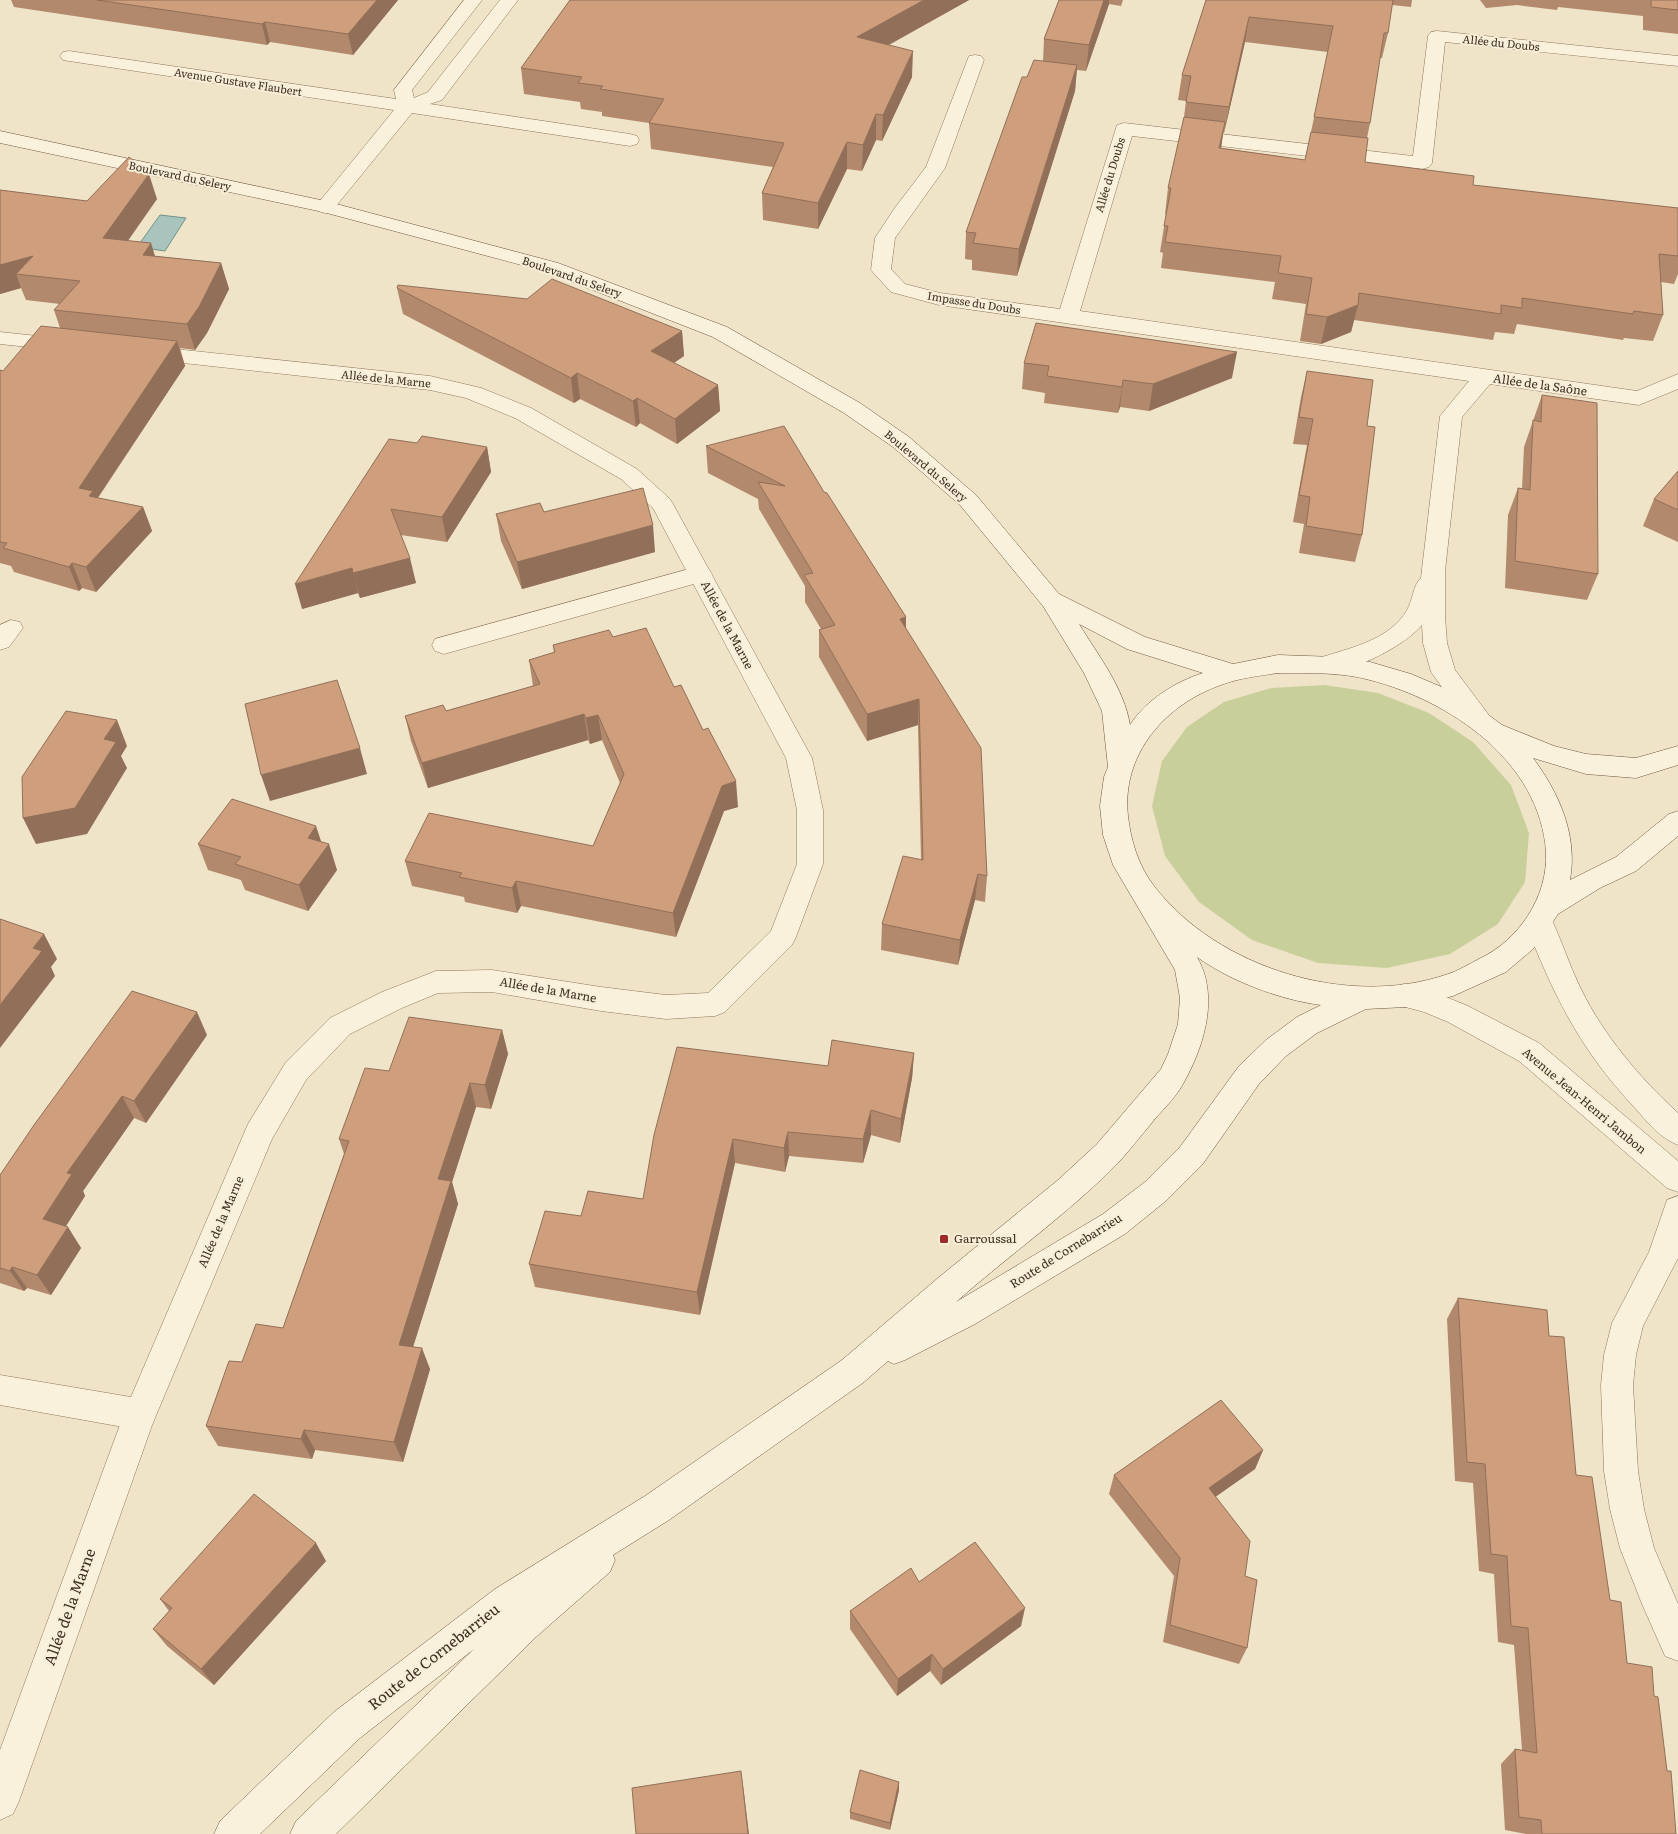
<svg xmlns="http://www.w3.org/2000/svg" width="1678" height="1834" viewBox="0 0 1678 1834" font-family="Literata,serif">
  <rect width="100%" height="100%" fill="#f0e4c8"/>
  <path fill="#c9cf9b" d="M1324,685l54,8 51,20 44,29 38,43 18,48 -4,49 -27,42 -48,30 -63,14 -69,-5 -66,-23 -53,-38 -34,-46 -13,-50 10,-45 25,-34 37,-25 47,-14z"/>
  <path fill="#a9c4bc" stroke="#6f938a" d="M160,215l26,3 -21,33 -28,-4z"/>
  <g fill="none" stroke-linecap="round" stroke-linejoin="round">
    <defs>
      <g id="lane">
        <path d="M700,566l8,2 4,6 -4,6 -264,74 -9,-3 -3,-6 3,-6z"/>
        <path d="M11,620l9,2 3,6 -14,19 -9,3v-25z"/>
        <path d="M140,1398l12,5 4,11 -137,387 -6,13 -13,6v-70l124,-336 4,-11z"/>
      </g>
      <g id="street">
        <path d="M464,0h18l-70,90 2,8 14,-6 72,-92h18l-76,100 -12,4 200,30 7,2 2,4 -2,4 -7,2 -218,-33 -80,98 -7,2 -7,-2 -3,-4 79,-97 -325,-49 -6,-1 -3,-4 3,-4 6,-1 327,48 -2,-9z"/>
        <path d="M1437,31l241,25v10l-233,-24 -13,121 -3,4 -7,2 -290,-33 -52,175 557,80 41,-17v15l-39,16 -149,-21 -28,33 -17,154v45l2,27 8,27 39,52 -4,7 -9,2 -9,-2 -41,-57 -8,-29 -1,-18c-17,21 -78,53 -103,45l-3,-6 3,-6c31,-10 71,-18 88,-48 6,-10 6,-25 14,-32l19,-162 29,-35 -530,-76 -48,-13 -20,-22 4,-32 19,-29 32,-42 43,-111 6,-1 6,1 3,4 -39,108 -50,70 -4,31 14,15 35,9 120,16 57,-184 7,-2 289,33 15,-120 3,-4z"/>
        <path d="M0,332l66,7 8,1 3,5 -3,5 -8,1 -66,-7z"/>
        <path d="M146,346l284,30 51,12 50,20 106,61 33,30 3,5 139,254 11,52v54l-27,73 -4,8 -67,67 -10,4 -49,3 -65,-8 -109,-19 -54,1 -36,15 -52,26 -44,46 -34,59 -120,286 -12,5 -140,-25v-30l131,22 117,-273 38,-62 44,-44 52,-26 54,-21 56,-1 109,17 65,8 42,-2 63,-62 26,-67v-54l-11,-52 -133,-250 -32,-29 -106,-61 -49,-20 -36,-8 -292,-32 -3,-5 3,-5z"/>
        <path d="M1539,911l10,3c12,24 20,51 32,75 23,47 59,89 97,124v32c-18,-7 -31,-23 -43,-37 -54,-57 -82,-113 -110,-186l4,-8z"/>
        <path d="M1404,984l25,6 39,16 71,37 139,118v31l-11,-4 -148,-127 -71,-39 -24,-10 -30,-8 -4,-8 4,-8z"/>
        <path d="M1678,1196v62l-35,68 -7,29 -3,30 5,86 6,38 10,39 24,56v57l-13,-5 -23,-52 -22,-56 -10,-39 -6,-38 -3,-86 3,-30 8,-32 37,-71 18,-52z"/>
      </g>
      <path id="secondary" d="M0,131l325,70 233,62 169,64 133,76 49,34 67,58 83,99 86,43 88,27 45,-9 57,2 35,5 41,12 33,14 31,17 27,20 52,21 32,8 50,4 42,-12v19l-42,13 -50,-4 -53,-16c26,35 45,77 37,122l46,-23 53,-43 9,-3v25l-42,35 -36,17 -42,26 -15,23 -11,13 -26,22 -53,24 -47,11 -40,2 -49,24 -31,23 -27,28 -57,81 -35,35 -42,34 -150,90 -70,36 -11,4 -6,-3 -24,21 -195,138 -56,35 2,5 -5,12 -74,65 -200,197h-46l6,-13 178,-172 -114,89 -100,96h-46l6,-13 114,-109 161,-123 150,-93 197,-136 96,-82 120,-98 39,-36 64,-75 7,-15 10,-30 2,-26 -5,-28 -62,-105 -10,-30 -3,-29 4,-29 4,-10 -6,-56 -18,-38 -41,-67 -83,-101 -67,-58 -49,-34 -131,-76 -169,-66 -221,-59 -323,-69zM1079,624l48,25 76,24c-28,9 -57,27 -73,52 -6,-37 -32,-70 -51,-101zM1278,673c31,0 63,-1 92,7 81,21 170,82 176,172 2,45 -27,88 -67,107 -10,5 -21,12 -31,15 -99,35 -231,-6 -294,-88 -16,-21 -23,-45 -26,-70 -7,-62 38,-112 93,-131 18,-7 38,-9 57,-12zM1197,957c33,24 84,43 124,48l-24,12 -31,23 -27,26 -59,81 -35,35 -42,32 -147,88c53,-47 112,-88 162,-139 11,-12 21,-25 32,-38 10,-13 25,-26 33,-41 21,-37 37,-88 14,-127z"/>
    </defs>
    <use href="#lane" stroke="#8d765c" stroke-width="1"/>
    <use href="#street" stroke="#8d765c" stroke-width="1"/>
    <use href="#secondary" stroke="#6f573f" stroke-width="1"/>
    <use href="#lane" fill="#faf1dc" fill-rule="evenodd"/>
    <use href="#street" fill="#faf1dc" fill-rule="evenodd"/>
    <use href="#secondary" fill="#faf1dc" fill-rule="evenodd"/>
  </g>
  <g fill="#b2896c" fill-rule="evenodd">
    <path d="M11,0h387l-45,55 -83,-13 -3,3 -253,-38z"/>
    <path d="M570,0h399l-80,45 23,32 -30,64 -6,-1 -14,31 -15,-2 -29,60 -55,-9 -1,-27 11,-26 -122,-18 -2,-26 -47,-7v-4l-21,-3 -1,-7 -56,-8 -3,-26z"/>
    <path d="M1059,0h64l-2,6 -12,-2 -23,67 -9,-1 -2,21 -58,185 -45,-6v-10l-7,-1 1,-27 61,-155 16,-16 1,-22z"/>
    <path d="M1206,0h206l-1,7 -19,-2 -4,28 -6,25h-2l-10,65 -3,15 -2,24 108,23 205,23v66l-4,10 -13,-2 2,33 -10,26 -29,-3 -1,2 -106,-16 -3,10 -19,-2 -2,8 -139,-20 -3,12 -30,12 -21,-3 6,-37 -34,-5 3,-17 -114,-14 2,-15 -3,-1 6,-38h-1l3,-26 16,-71 2,-16 -8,-1 4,-25zM1245,42l83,10 -23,108 -84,-12 2,-16 1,1z"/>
    <path d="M1480,0h198v34l-35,-4v-14l-85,-9 -1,3 -40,-5 -31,3z"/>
    <path d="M0,190l87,11 70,-2 -29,42 27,15 66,7 8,26 -22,44 -12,17 -15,-2 5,18 -87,132 45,9 9,24 -56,61 -14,-4 -3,3 -65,-19 -3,-6 -11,-3v-193l3,1 57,-43 -6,-18 6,-6 -34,-4 -5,-12 -21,6z"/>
    <path d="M397,288l285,43 2,25 -10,7 44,22 2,26 -43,33 -37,-21 -4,4 -56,-28 -6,4 -171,-89z"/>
    <path d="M1024,363l208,15 -83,33 -29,-4 -2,6 -74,-10 1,-10 -23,-4z"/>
    <path d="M1307,371l60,55 -5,109 -7,27 -56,-9 5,-29 -11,-2 14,-77 -14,-1 8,-47z"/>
    <path d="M1542,395l56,179 -11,26 -82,-12 3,-73 10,-27 4,1 2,-42z"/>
    <path d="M417,443l70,4 4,25 -44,70 -46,-7 15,48 -56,15 -2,-5 -56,16z"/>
    <path d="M706,446l118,46 82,125v11l81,248 -2,26 -10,-2 -17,65 -77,-15 1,-26 39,-64 -3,-135 -51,16 -48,-84v-27l2,-1 -16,-27v-16l-46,-77 -1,-10 -50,-26z"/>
    <path d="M1678,471v71l-35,-16 11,-27z"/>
    <path d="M544,512l111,40 -133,37 -21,-48 -5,-27z"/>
    <path d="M613,637l61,50 64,120 -14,4 -48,126 -155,-31 -4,7 -52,-11 -1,-5 -52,-11 -7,-25 188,-15 27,-63 -18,-43 -12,4 -2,-4 -160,48 -17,-47 -6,-25 41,-5 87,-25 -4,-26 25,-7 -1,-8z"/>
    <path d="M322,842l15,28 -29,41 -63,-21 -4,-10 -33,-10 -10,-26z"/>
    <path d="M502,1030l6,24 -17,55 -15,-2 -24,75 6,22 -45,143 17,22 -27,93 -88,-12 -3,9 -94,-13 -12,-20 36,-64 41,-34 61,-174 -5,-15 50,-68z"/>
    <path d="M207,1035l-61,88 -12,-5 -51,73 2,5 -19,30 15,22 -30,47 -24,-7 -3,3 -24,-8v-108z"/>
    <path d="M914,1053l-2,25 -12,65 -29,-8 -8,28 -74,-7 -4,16 -50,-9 -35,152 -165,-28 -6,-23 52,-48 62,-17 185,-133z"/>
    <path d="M1458,1298l91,38 27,139 51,188 27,33 13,75 9,63h-150l-21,-4 -4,-66 14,-15 7,1 -8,-105 -16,-3 -4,-68 -15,-3 -6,-88 -18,-2 -8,-162z"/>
    <path d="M1263,1450l-8,19 -40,28 30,79 2,72 -8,16 -76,-22 11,-66 -65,-82 5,-19z"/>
    <path d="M326,1561l-112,124 -47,-39 -14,-17 16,-18 -9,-12z"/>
    <path d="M919,1582l102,44 -80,59 -11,-14 -33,25 -47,-67v-18z"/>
    <path d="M899,1782v8l-9,40 -40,-11v-7z"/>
  </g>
  <g fill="#916f58">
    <path d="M377,0h21l-45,55 -5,-21z"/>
    <path d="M924,0h45l-113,63 1,-26z"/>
    <path d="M1104,0h5v4l-23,67 3,-26z"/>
    <path d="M1249,17l-4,25 -21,91 5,-26z"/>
    <path d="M265,22l5,20 -3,3 -5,-21z"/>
    <path d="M913,51l-1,26 -30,64 1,-26z"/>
    <path d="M1077,65l-2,26 -58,185 2,-27z"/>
    <path d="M876,114v26l-14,31 1,-26z"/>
    <path d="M1225,122l-4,26h-2z"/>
    <path d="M847,142v27l-29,60v-26z"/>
    <path d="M149,174l8,25 -46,65 -8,-26z"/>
    <path d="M151,243l8,26 -16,-14z"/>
    <path d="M33,256l-17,18 5,14 -21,6v-29z"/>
    <path d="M221,263l8,26 -22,44 -12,17 -8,-26z"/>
    <path d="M1358,305l-7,27 -30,12 6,-27z"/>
    <path d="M682,331l2,25 -30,20 -3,-25z"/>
    <path d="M177,341l8,25 -93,140 -13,-18z"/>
    <path d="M1237,352l-5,26 -83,33 4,-27z"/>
    <path d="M577,373l3,26 -6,4 -3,-25z"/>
    <path d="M1123,380l-3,27 -2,6 4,-26z"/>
    <path d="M718,385l2,26 -43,33 -2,-25z"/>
    <path d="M637,398l3,25 -4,4 -3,-26z"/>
    <path d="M487,447l4,25 -44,70 -5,-25z"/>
    <path d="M143,507l9,24 -56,61 -10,-25z"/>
    <path d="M653,525l2,27 -133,37 -5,-27z"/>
    <path d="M410,558l6,25 -56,15 -7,-25z"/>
    <path d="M72,563l10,25 -3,3 -10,-24z"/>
    <path d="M352,568l6,25 -56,16 -7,-25z"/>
    <path d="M906,617l-1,27 -5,-25z"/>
    <path d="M919,699l-1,26 -51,16v-27z"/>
    <path d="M584,714l4,26 -160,48 -6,-25z"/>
    <path d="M598,715l4,25 -12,4 -4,-26z"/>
    <path d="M117,720l10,26 -6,10 6,12 -40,66 -51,10 -13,-26 81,-79z"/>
    <path d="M360,748l7,26 -97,27 -9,-26z"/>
    <path d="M736,781l2,26 -14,4 -48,126 -3,-24 49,-127z"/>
    <path d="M316,826l8,24 5,-6 8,26 -29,41 -9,-26 9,-47z"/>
    <path d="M978,874l-3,26 -17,65 2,-25z"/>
    <path d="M516,881l5,25 -4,7 -5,-25z"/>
    <path d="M44,934l13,25 -6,8 4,9 -55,72v-43l33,-57z"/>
    <path d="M197,1012l10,23 -61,88 -12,-22z"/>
    <path d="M502,1030l6,24 -17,55 -6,-24z"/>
    <path d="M914,1053l-2,25 -12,65 1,-24z"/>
    <path d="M470,1083l6,24 -24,75 6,22 -51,162 -8,-21 39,-166z"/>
    <path d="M122,1096l12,22 -51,73 2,5 -28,44 -14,-21 24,-46z"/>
    <path d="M871,1110v25l-8,28v-24z"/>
    <path d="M788,1132l1,24 -4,16 -1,-24z"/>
    <path d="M733,1139l2,24 -35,152 -3,-23z"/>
    <path d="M68,1227l13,21 -30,47 -14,-20z"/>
    <path d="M12,1267l15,21 -3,3 -14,-20z"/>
    <path d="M422,1348l8,21 -27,93 -9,-20z"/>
    <path d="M304,1430l11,20 -3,9 -11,-20z"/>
    <path d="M1263,1450l-8,19 -54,38 8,-19z"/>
    <path d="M316,1543l10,18 -112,124 -13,-16z"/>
    <path d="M1025,1608l-4,18 -80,59 2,-16z"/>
    <path d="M932,1654l-2,17 -33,25 1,-17z"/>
    <path d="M741,1771l3,22 5,41h-1z"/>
    <path d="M899,1782v8l-9,40v-7z"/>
  </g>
  <g fill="#cf9f7d" stroke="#916f58">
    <path d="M97,0h280l-29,34 -83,-12 -3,2z"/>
    <path d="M570,0h354l-67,37 56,14 -30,64 -7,-1 -13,31 -16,-3 -29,61 -56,-10 22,-50 -135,-20 15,-24 -64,-10 3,-3 -25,-3 4,-6 -61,-9z"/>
    <path d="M1059,0h45l-15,45 -45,-6z"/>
    <path d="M1206,0h187l-5,33h-4l-14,90 -56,-6 19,-91 -84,-9 -20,90 -43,-5 5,-26 -9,-1z"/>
    <path d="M1651,0h27v10l-27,-3z"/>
    <path d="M1034,60l43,5 -58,184 -46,-6 3,-10 -10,-1 56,-155h5z"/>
    <path d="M1184,117l41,5 -6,26 86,12 6,-28 57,6 -3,24 109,14 -1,9 205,23v48l-19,-2 4,61 -29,-4 -1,3 -111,-16v10l-21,-3v9l-142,-21 -1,12 -31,12 -21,-3 6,-36 -34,-5 3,-17 -116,-14 3,-16h-4l7,-38h-3z"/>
    <path d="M129,157l20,17 -46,64 48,5 -8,12 78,8 -22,44 -12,17 -133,-14 26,-29 -64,-7 17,-18 -33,9v-75l87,11z"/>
    <path d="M552,279l130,52 -31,20 67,34 -43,34 -38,-21 -4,3 -56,-28 -6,5 -174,-90 1,-3 129,14z"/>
    <path d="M1036,323l201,29 -84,32 -30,-4 -1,7 -75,-11 2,-10 -25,-3z"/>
    <path d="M41,326l136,15 -98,147 14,3 -4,5 54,11 -57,60 -14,-4 -3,4 -66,-19 4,-5 -7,-1v-172l3,1z"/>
    <path d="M1307,371l66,9 -6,46 8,1 -13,108 -56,-9 4,-29 -11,-2 14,-76 -14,-2z"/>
    <path d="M1542,395l55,8 1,171 -83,-13 3,-73 12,2 3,-70 8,2z"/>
    <path d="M784,426l40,66 3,1 79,124 -6,2 81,129 6,128 -9,-2 -18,66 -78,-16 21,-68 20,4 -4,-161 -52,15 -48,-84 16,-5 -31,-50 9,-2 -55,-91 27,4 -79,-40z"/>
    <path d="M422,436l65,11 -45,70 -51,-8 19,49 -57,15 -1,-5 -57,16 94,-145 28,4z"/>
    <path d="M1678,471v39l-24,-11z"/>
    <path d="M643,488l10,37 -136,37 -21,-48 44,-11 4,9z"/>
    <path d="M646,628l28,59 7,-2 22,45 5,-2 28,53 -14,5 -49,127 -157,-32 -4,7 -53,-11 3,-4 -57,-12 24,-48 164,33 31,-72 -26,-59 -12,3 -2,-4 -162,49 -17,-47 38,-11 3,6 94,-27 -11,-24 26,-8 -2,-7 56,-15 4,7z"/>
    <path d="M337,680l23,68 -99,27 -16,-71z"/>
    <path d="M66,711l51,9 -13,19 12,3 -41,66 -52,10 -1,-41z"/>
    <path d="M232,799l84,27 -8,12 21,6 -30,41 -64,-21 6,-7 -43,-13z"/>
    <path d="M0,919l44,15 -11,14 9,3 -42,54z"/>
    <path d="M132,991l65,21 -63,89 -12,-5 -55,77 5,1 -29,45 25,8 -31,48 -25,-8 -2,4 -10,-3v-93l34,-50z"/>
    <path d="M409,1017l93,13 -17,55 -15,-2 -32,96 13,2 -52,164 23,3 -28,94 -90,-12 -3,9 -95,-13 23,-65 13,1 14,-38 27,4 66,-187 -10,-2 26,-71 24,3z"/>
    <path d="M832,1040l82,13 -13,66 -30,-9 -8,29 -75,-7 -4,16 -51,-9 -36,153 -168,-28 16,-53 36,5 7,-25 55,8 11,-64 23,-88 151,19z"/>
    <path d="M1458,1298l89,12 2,26 15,1 12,138 16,2 18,123 11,2 6,61 25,4 2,29 4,1 9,74h4l5,63h-134l-1,-14 -22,-3 -4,-68 22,4 -9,-125 -17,-2 -4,-70 -16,-2 -6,-90 -18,-2z"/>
    <path d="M1221,1400l42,50 -54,38 41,53 -5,35 12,4 -10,68 -77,-23 10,-67 -66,-83z"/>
    <path d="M254,1494l62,49 -115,126 -48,-40 19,-21 -12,-9z"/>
    <path d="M975,1542l50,66 -82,61 -11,-15 -34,25 -48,-68 61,-43 8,14z"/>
    <path d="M860,1770l39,12 -9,41 -40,-11z"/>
    <path d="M741,1771l7,63h-112l-4,-46z"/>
  </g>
  <rect fill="#9e2a2b" stroke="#f7eed8" stroke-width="2" x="939" y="1234" width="10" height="10" rx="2.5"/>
  <g text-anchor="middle" stroke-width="4" stroke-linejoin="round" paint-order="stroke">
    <g font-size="11" fill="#3d2e20" stroke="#f7eed8">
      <text transform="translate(1501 43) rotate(6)" y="4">Allée du Doubs</text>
      <text transform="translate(238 82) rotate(9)" y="4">Avenue Gustave Flaubert</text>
      <text transform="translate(1110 175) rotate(-73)" y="4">Allée du Doubs</text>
      <text transform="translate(180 176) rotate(12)" y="4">Boulevard du Selery</text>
      <text transform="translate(572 277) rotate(19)" y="4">Boulevard du Selery</text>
      <text transform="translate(974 303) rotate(9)" y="4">Impasse du Doubs</text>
      <text transform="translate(386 379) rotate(6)" y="4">Allée de la Marne</text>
      <text transform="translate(926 466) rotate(40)" y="4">Boulevard du Selery</text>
    </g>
    <g font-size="12" fill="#3d2e20" stroke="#f7eed8">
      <text transform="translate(1540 385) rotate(8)" y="4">Allée de la Saône</text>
      <text transform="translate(727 625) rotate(62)" y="4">Allée de la Marne</text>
      <text transform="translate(548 990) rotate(10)" y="4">Allée de la Marne</text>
      <text transform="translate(1584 1101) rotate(40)" y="4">Avenue Jean-Henri Jambon</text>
      <text transform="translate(221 1222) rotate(-67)" y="4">Allée de la Marne</text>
      <text transform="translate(1066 1251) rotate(-32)" y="4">Route de Cornebarrieu</text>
    </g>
    <g font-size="12" fill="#3d2e20" stroke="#f7eed8" text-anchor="start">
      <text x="954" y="1243">Garroussal</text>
    </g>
    <g font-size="15" fill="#3d2e20" stroke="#f7eed8">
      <text transform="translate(70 1607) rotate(-70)" y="5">Allée de la Marne</text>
      <text transform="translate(434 1657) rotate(-38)" y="5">Route de Cornebarrieu</text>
    </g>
  </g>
</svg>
